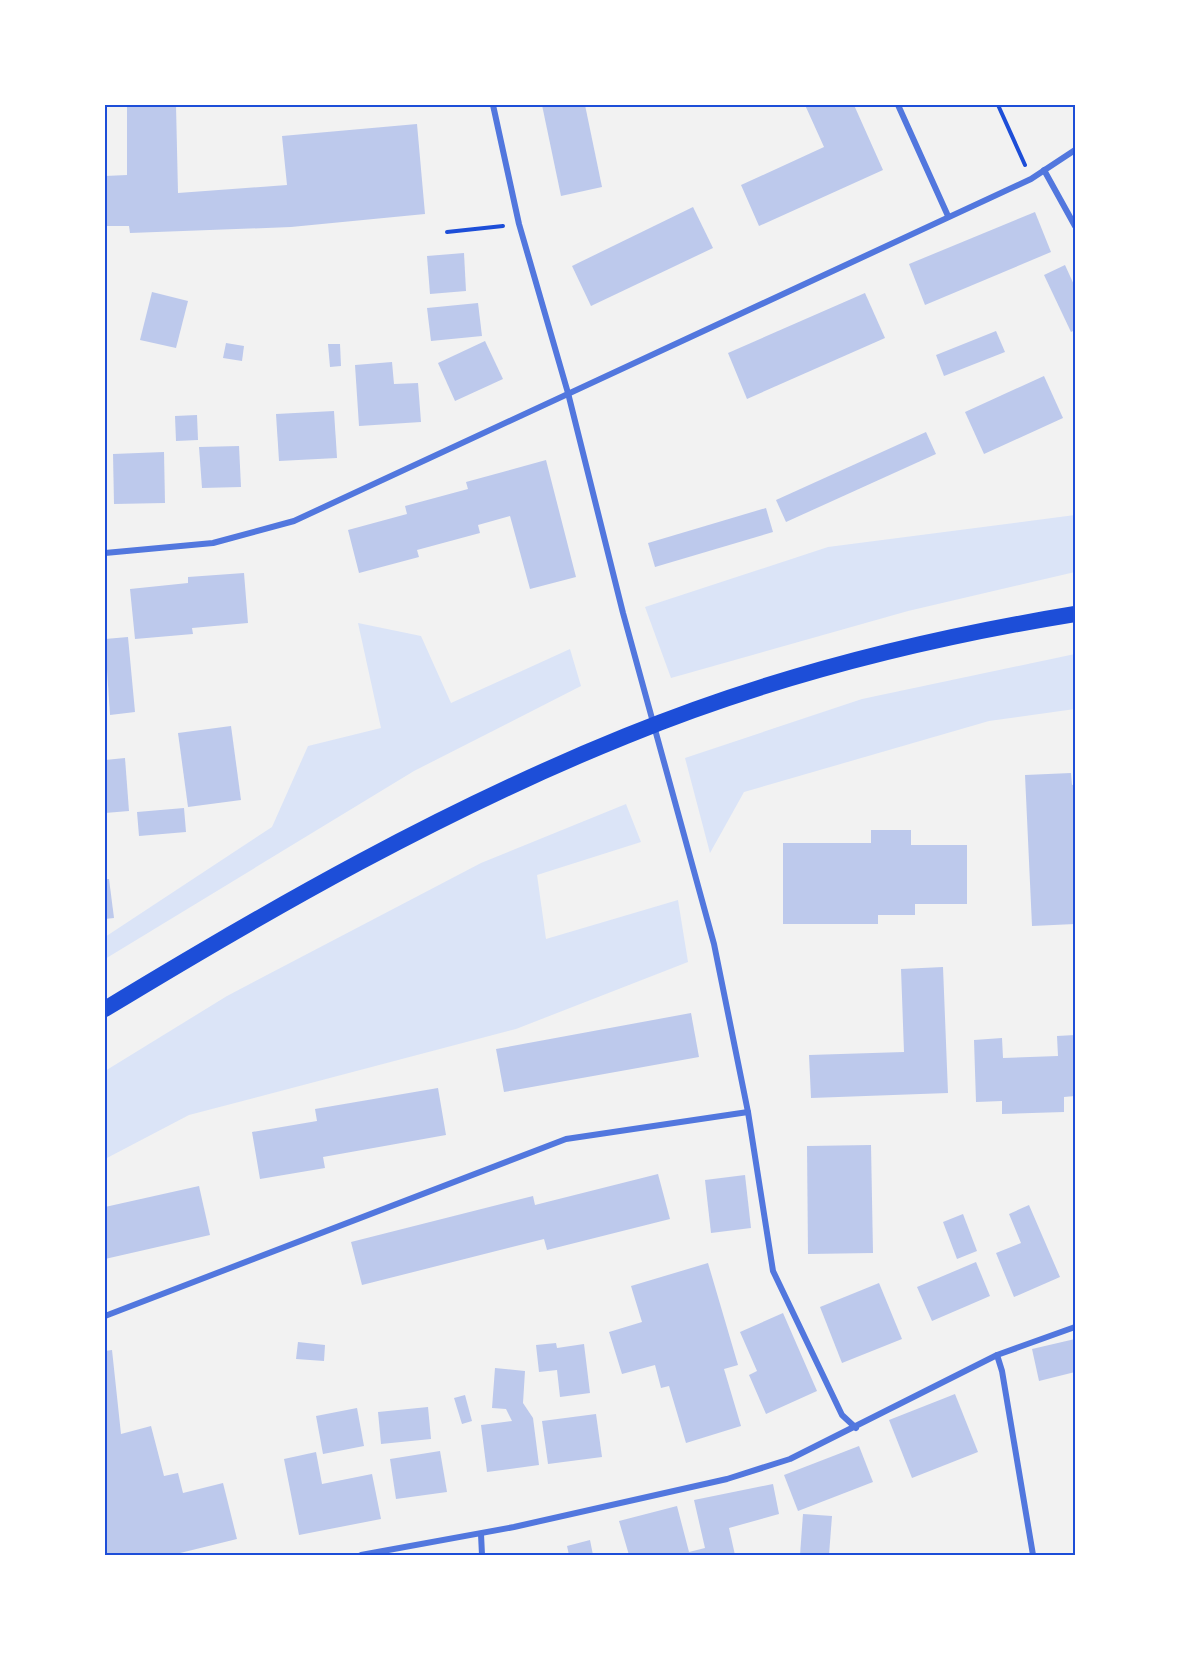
<svg xmlns="http://www.w3.org/2000/svg" width="1180" height="1660" viewBox="0 0 1180 1660" font-family="'Alegreya Sans',sans-serif">
  <rect width="100%" height="100%" fill="#f2f2f2"/>
  <g fill="#dbe4f7">
    <path d="M1075,515v57l-167,39 -237,67 -26,-71 183,-60z"/>
    <path d="M358,623l63,13 30,67 119,-54 11,37 -167,85 -309,188v-22l167,-110 36,-81 73,-18z"/>
    <path d="M1075,654v55l-86,12 -245,71 -34,61 -25,-95 177,-59z"/>
    <path d="M626,804l15,38 -104,33 9,64 132,-39 10,62 -172,67 -327,86 -84,44v-88l122,-75 254,-133z"/>
  </g>
  <g fill="#bdc9ec">
    <path d="M127,105h49l2,88 109,-8 -5,-49 135,-12 8,90 -134,13 -161,6 -1,-7h-24v-50l22,-1z"/>
    <path d="M542,105h43l17,82 -41,9z"/>
    <path d="M805,105h49l29,65 -124,56 -18,-41 83,-38z"/>
    <path d="M693,207l20,41 -122,58 -19,-40z"/>
    <path d="M1035,212l16,40 -126,53 -16,-41z"/>
    <path d="M464,253l2,38 -36,3 -3,-38z"/>
    <path d="M1065,265l10,22v43l-4,2 -27,-57z"/>
    <path d="M152,292l36,9 -12,47 -36,-8z"/>
    <path d="M865,293l20,45 -138,61 -19,-46z"/>
    <path d="M478,303l4,33 -51,5 -4,-33z"/>
    <path d="M996,331l9,21 -61,24 -8,-21z"/>
    <path d="M485,341l18,38 -48,22 -17,-38z"/>
    <path d="M226,343l18,3 -2,15 -19,-3z"/>
    <path d="M328,344h12l1,22 -11,1z"/>
    <path d="M392,362l2,22 24,-1 3,39 -62,4 -4,-61z"/>
    <path d="M1044,376l19,42 -79,36 -19,-42z"/>
    <path d="M334,411l3,47 -58,3 -3,-47z"/>
    <path d="M197,415l1,25 -22,1 -1,-25z"/>
    <path d="M926,432l10,22 -150,68 -10,-22z"/>
    <path d="M239,446l2,41 -39,1 -3,-41z"/>
    <path d="M164,452l1,51 -51,1 -1,-50z"/>
    <path d="M546,460l30,117 -46,12 -20,-73 -32,9 2,8 -63,17 2,7 -60,16 -11,-43 59,-16 -2,-8 63,-17 -2,-7z"/>
    <path d="M766,508l7,24 -118,35 -7,-24z"/>
    <path d="M244,573l4,50 -56,5 1,6 -58,5 -5,-50 58,-6v-6z"/>
    <path d="M128,637l7,75 -25,3 -5,-76z"/>
    <path d="M231,726l10,74 -53,7 -10,-74z"/>
    <path d="M125,758l4,53 -24,2v-53z"/>
    <path d="M1071,773l1,12 3,-1v140l-43,2 -7,-151z"/>
    <path d="M184,808l2,24 -47,4 -2,-24z"/>
    <path d="M871,830h40v15h56v59h-52v11h-37v9h-95v-81h88z"/>
    <path d="M105,879h4l5,39 -9,1z"/>
    <path d="M943,967l5,126 -137,5 -2,-43 95,-3 -3,-83z"/>
    <path d="M691,1013l8,44 -195,35 -8,-43z"/>
    <path d="M1075,1035v61l-11,1v15l-62,2v-13l-26,1 -2,-62 28,-2 1,20 55,-2 -1,-20z"/>
    <path d="M438,1088l8,47 -123,22 2,11 -65,11 -8,-47 65,-11 -2,-12z"/>
    <path d="M871,1145l2,108 -65,1 -1,-108z"/>
    <path d="M658,1174l12,45 -123,31 -3,-11 -182,46 -11,-43 182,-46 2,9z"/>
    <path d="M745,1175l6,53 -40,5 -6,-53z"/>
    <path d="M199,1186l11,49 -105,24v-52z"/>
    <path d="M1029,1205l31,72 -46,20 -18,-44 25,-10 -12,-29z"/>
    <path d="M963,1214l14,37 -20,8 -14,-37z"/>
    <path d="M976,1262l14,34 -58,25 -15,-34z"/>
    <path d="M708,1263l30,102 -14,4 17,57 -55,17 -17,-57 -8,2 -6,-23 -33,9 -13,-42 33,-10 -11,-36z"/>
    <path d="M879,1283l23,56 -60,24 -22,-56z"/>
    <path d="M783,1313l34,78 -51,23 -17,-39 8,-4 -17,-39z"/>
    <path d="M1075,1339v33l-36,9 -7,-32z"/>
    <path d="M298,1342l27,3 -1,16 -28,-2z"/>
    <path d="M556,1343l1,5 27,-4 6,49 -30,4 -3,-27 -18,2 -3,-27z"/>
    <path d="M112,1350l9,84 30,-8 13,50 14,-3 5,20 40,-10 14,56 -65,16h-67v-204z"/>
    <path d="M495,1368l30,3 -2,32 10,15 6,47 -52,7 -6,-47 31,-4 -6,-12 -14,-1z"/>
    <path d="M955,1394l23,58 -66,26 -23,-58z"/>
    <path d="M465,1395l7,26 -10,3 -8,-26z"/>
    <path d="M428,1407l3,32 -50,5 -3,-32z"/>
    <path d="M357,1408l7,38 -41,8 -7,-38z"/>
    <path d="M596,1414l6,43 -54,7 -6,-43z"/>
    <path d="M859,1446l14,36 -75,29 -14,-36z"/>
    <path d="M440,1451l7,41 -51,7 -6,-40z"/>
    <path d="M316,1452l6,32 50,-10 9,45 -82,16 -15,-76z"/>
    <path d="M773,1484l6,30 -50,14 6,27h-106l-10,-34 58,-15 12,46 16,-4 -11,-48z"/>
    <path d="M803,1514l29,2 -3,39h-29z"/>
    <path d="M590,1540l3,15h-24l-2,-9z"/>
  </g>
  <g fill="none" stroke-linecap="round" stroke-linejoin="round">
    <g stroke="#1d4ed8" stroke-width="4">
      <path d="M998,105l27,60"/>
      <path d="M447,232l56,-6"/>
    </g>
    <g stroke="#5277de" stroke-width="6">
      <path d="M493,105l26,119 49,169 55,220 91,331 34,168 25,159 69,144 14,13"/>
      <path d="M898,105l50,111"/>
      <path d="M1044,170l31,56"/>
      <path d="M105,553l108,-10 81,-22 737,-342 44,-29"/>
      <path d="M105,1316l461,-177 182,-27"/>
      <path d="M997,1355l5,16 31,184"/>
      <path d="M481,1534l1,21"/>
      <path d="M361,1555l153,-28 213,-48 63,-20 207,-104 78,-28"/>
    </g>
    <path stroke="#1d4ed8" stroke-width="16" d="M105,1009c168,-102 338,-199 521,-273 144,-59 295,-97 449,-122"/>
  </g>
  <rect width="1180" height="1660" fill="none" stroke="#ffffff" stroke-width="213"/>
  <rect x="106" y="106" width="968" height="1448" fill="none" stroke="#1d4ed8" stroke-width="2"/>
</svg>
